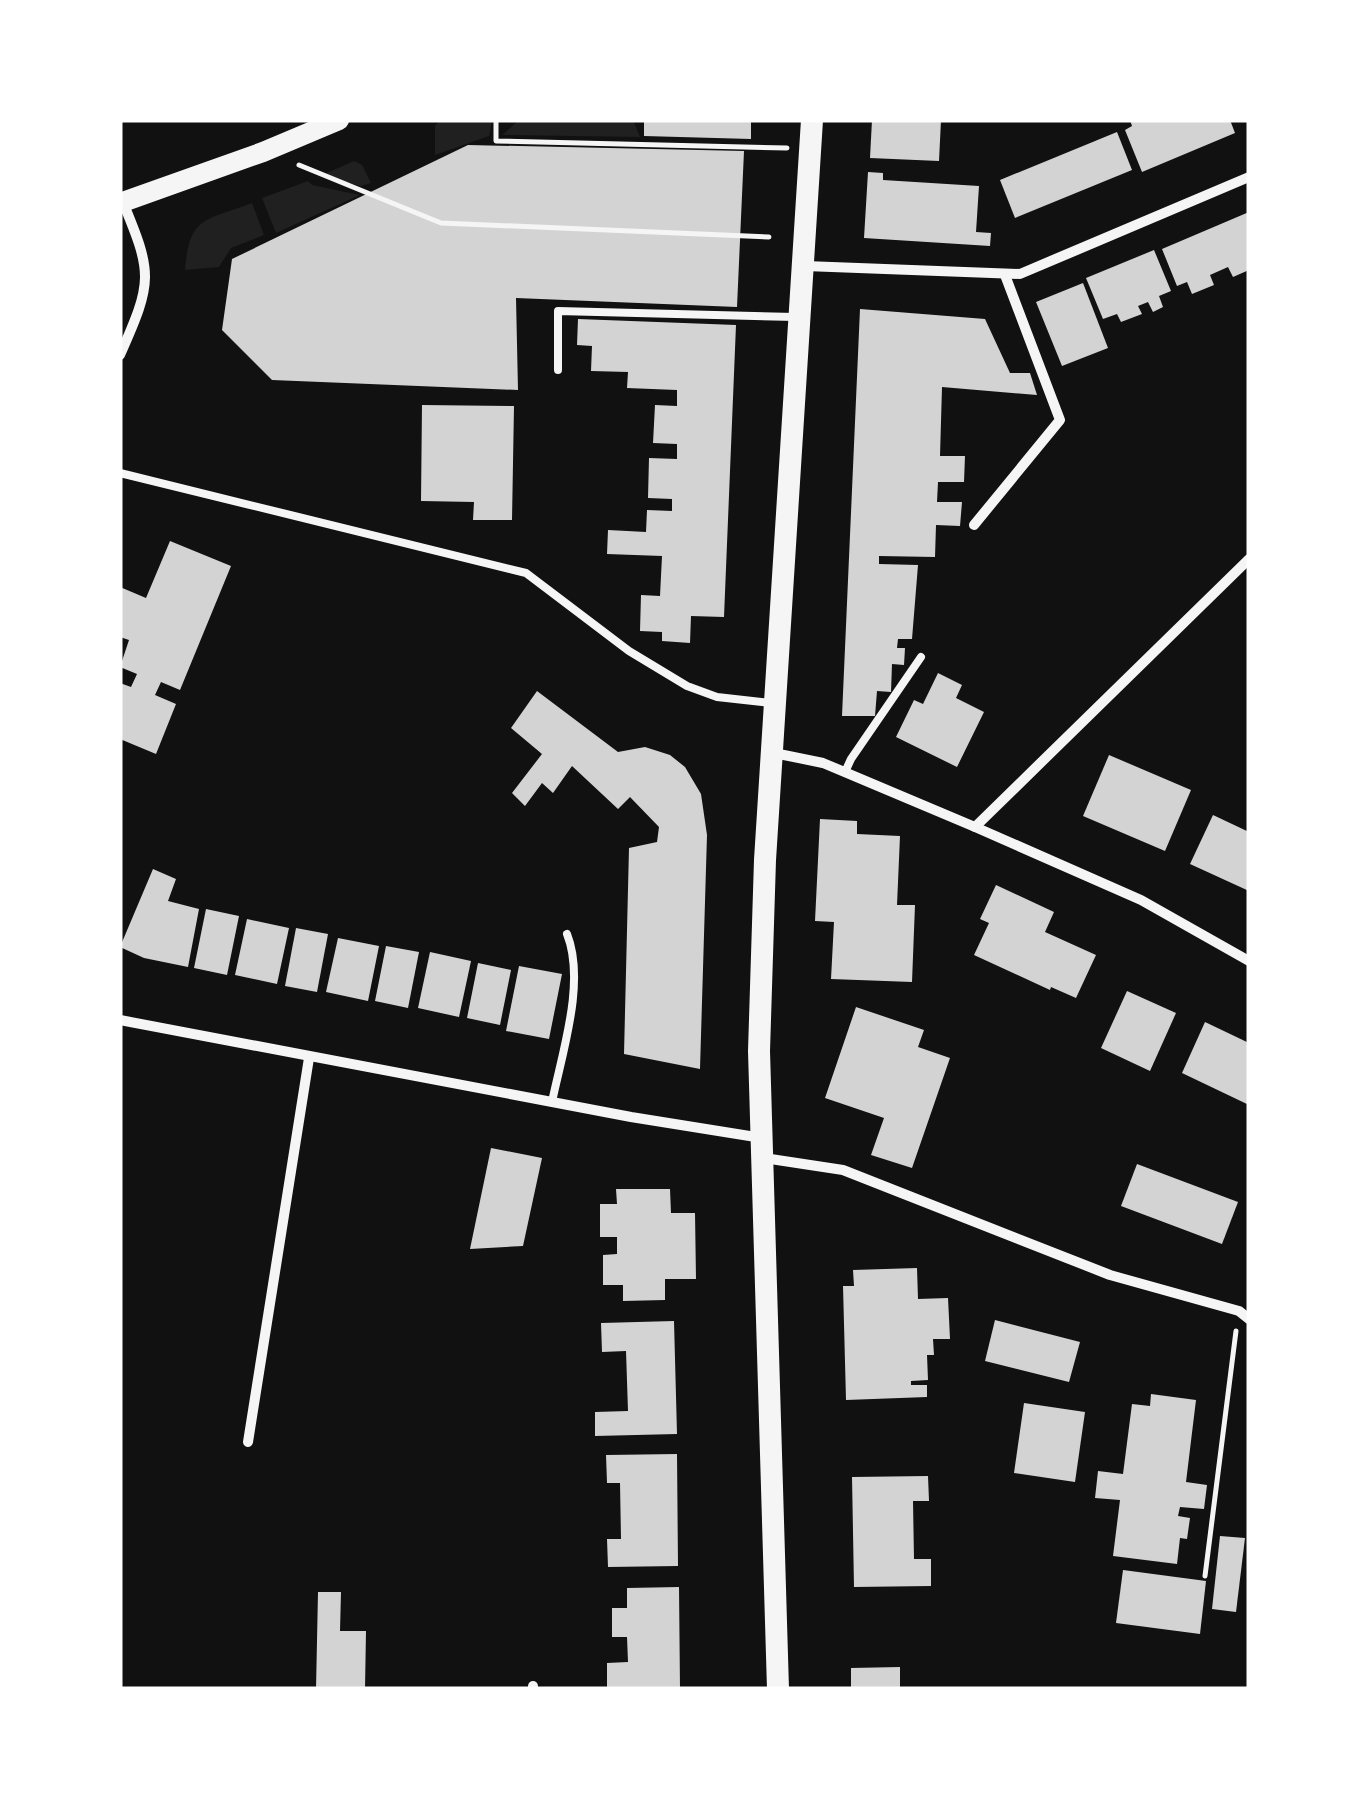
<svg xmlns="http://www.w3.org/2000/svg" width="1369" height="1809" viewBox="0 0 1369 1809" font-family="Quicksand,sans-serif">
  <rect width="100%" height="100%" fill="#111"/>
  <g fill="#202020">
    <path d="M440,120h52l-3,16 -54,19v-29z"/>
    <path d="M519,120h114l7,17 -138,-2z"/>
    <path d="M354,161l8,4 9,18 -10,3 -41,-10z"/>
    <path d="M308,181l4,4 48,10 -84,38 -14,-35z"/>
    <path d="M252,203l12,32 -33,13 -12,19 -34,3c4,-55 21,-49 67,-67z"/>
  </g>
  <g fill="#d3d3d3">
    <path d="M644,120h107v19l-107,-3z"/>
    <path d="M872,120h69l-2,41 -69,-3z"/>
    <path d="M1130,120h100l5,13 -93,39 -17,-42 7,-4z"/>
    <path d="M1117,132l15,38 -117,48 -15,-38z"/>
    <path d="M468,145l276,6 -7,156 -221,-9 2,92 -246,-10 -50,-50 10,-71z"/>
    <path d="M868,172l15,1v7l96,6 -3,46 15,1 -1,13 -126,-8z"/>
    <path d="M1249,212v58l-16,7 -5,-10 -18,8 4,10 -22,9 -5,-12 -10,4 -15,-37z"/>
    <path d="M1154,250l17,41 -12,5 4,11 -10,5 -5,-10 -10,4 4,8 -21,8 -4,-8 -14,5 -17,-41z"/>
    <path d="M1083,283l25,65 -46,18 -26,-64z"/>
    <path d="M860,309l125,10 25,54h20l7,22 -95,-8 -2,69h25l-1,26h-26l-1,20h25l-2,24 -24,-1 -1,32 -56,-1v8l39,1 -6,74h-14l-1,9h8l-1,17 -12,-1 -1,28 -14,-1 -2,25h-33z"/>
    <path d="M578,319l158,6 -12,292 -33,-1 -1,27 -28,-2v-9l-22,-1 1,-36 19,1 2,-40 -55,-2 1,-24 38,2 1,-22 25,1v-12l-24,-1 1,-40 28,1v-15l-24,-1 2,-38 22,1v-16l-50,-2 1,-16 -37,-1 1,-25 -15,-1z"/>
    <path d="M422,405l92,1 -2,114h-39l1,-18 -53,-1z"/>
    <path d="M170,541l61,25 -51,124 -19,-8 -6,13 21,9 -20,50 -36,-15v-56l11,4 6,-13 -17,-7 9,-27 -9,-3v-50l26,11z"/>
    <path d="M938,673l24,12 -6,13 28,14 -27,55 -61,-30 18,-37 9,4z"/>
    <path d="M537,691l81,61 27,-5 25,8 15,12 16,27 6,41 -7,234 -76,-15 5,-206 28,-6 2,-15 -29,-30 -12,12 -46,-43 -19,27 -11,-10 -17,23 -13,-13 30,-39 -31,-26z"/>
    <path d="M1109,755l82,35 -26,61 -82,-35z"/>
    <path d="M1213,815l36,17v59l-59,-27z"/>
    <path d="M820,819l37,2v13l43,2 -3,69h18l-3,77 -81,-3 3,-57 -19,-1z"/>
    <path d="M153,869l23,10 -8,22 31,8 -11,58 -44,-9 -24,-11z"/>
    <path d="M996,885l58,27 -9,20 51,23 -20,43 -25,-11 -1,3 -76,-35 15,-32 -9,-4z"/>
    <path d="M206,909l33,7 -12,59 -33,-7z"/>
    <path d="M247,919l42,9 -12,56 -42,-9z"/>
    <path d="M296,928l32,6 -11,58 -32,-6z"/>
    <path d="M338,938l41,8 -11,55 -42,-9z"/>
    <path d="M386,946l33,6 -11,56 -33,-7z"/>
    <path d="M430,952l41,9 -12,56 -41,-9z"/>
    <path d="M478,963l33,7 -11,55 -33,-7z"/>
    <path d="M519,966l43,8 -13,65 -43,-8z"/>
    <path d="M1127,991l49,22 -26,58 -49,-23z"/>
    <path d="M856,1007l68,23 -6,17 32,11 -38,110 -41,-13 13,-37 -59,-20z"/>
    <path d="M1205,1022l44,21v62l-67,-32z"/>
    <path d="M491,1148l51,10 -19,88 -53,3z"/>
    <path d="M1137,1164l101,38 -16,42 -101,-38z"/>
    <path d="M616,1189h54l1,24h24l1,66h-31v21l-42,1v-16h-20v-30l14,-1v-17h-17v-33h17z"/>
    <path d="M917,1268l1,31 30,-1 2,41h-17l1,16h-7l1,25 -17,1v4h16v12l-81,3 -3,-114h11l-1,-16z"/>
    <path d="M995,1320l85,22 -11,40 -84,-21z"/>
    <path d="M674,1321l3,113 -82,2v-24l33,-1 -2,-60 -24,1 -1,-29z"/>
    <path d="M1151,1394l45,6 -10,82 21,3 -3,24 -24,-2 -2,9 12,2 -3,21 -7,-1 -3,26 -64,-8 7,-56 -25,-2 3,-27 25,3 9,-70 18,2z"/>
    <path d="M1024,1403l61,9 -10,70 -61,-9z"/>
    <path d="M677,1454l1,112 -70,1 -1,-28h14l-1,-56h-13l-1,-28z"/>
    <path d="M928,1476l1,25h-16l1,58h17v27l-77,1 -2,-110z"/>
    <path d="M1220,1536l25,2 -9,74 -24,-3z"/>
    <path d="M1123,1570l83,11 -6,53 -84,-11z"/>
    <path d="M679,1587l1,102h-73v-26l21,-1 -1,-25h-15v-29h15v-20z"/>
    <path d="M318,1592h23l-1,39h26l-1,58h-49z"/>
    <path d="M900,1667v22h-49v-21z"/>
  </g>
  <g fill="none" stroke-linecap="round" stroke-linejoin="round">
    <g stroke="#f5f5f5" stroke-width="5">
      <path d="M496,120v21l291,7"/>
      <path d="M299,165l142,58 328,14"/>
      <path d="M1205,1576l31,-245"/>
    </g>
    <g stroke="#f5f5f5" stroke-width="8">
      <path d="M558,370v-59l237,6"/>
      <path d="M120,473l406,100 103,78 58,35 30,11 53,6"/>
      <path d="M845,772l6,-13 70,-102"/>
      <path d="M552,1102c10,-49 34,-120 15,-168"/>
    </g>
    <g stroke="#f5f5f5" stroke-width="10">
      <path d="M805,266l215,8 229,-97"/>
      <path d="M120,355c33,-74 33,-81 2,-155"/>
      <path d="M974,525l86,-105 -55,-145"/>
      <path d="M774,753l49,10 152,64 166,73 108,61"/>
      <path d="M975,827l274,-268"/>
      <path d="M120,1020l511,97 131,21"/>
      <path d="M764,1158l79,12 267,105 129,36 10,8"/>
      <path d="M248,1442l61,-384"/>
      <path d="M533,1686v3"/>
    </g>
    <path stroke="#f5f5f5" stroke-width="20" d="M120,203l143,-51 76,-32"/>
    <path stroke="#f5f5f5" stroke-width="22" d="M778,1689l-19,-638 6,-191 47,-740"/>
  </g>
  <rect width="1369" height="1809" fill="none" stroke="#ffffff" stroke-width="245"/>
</svg>
